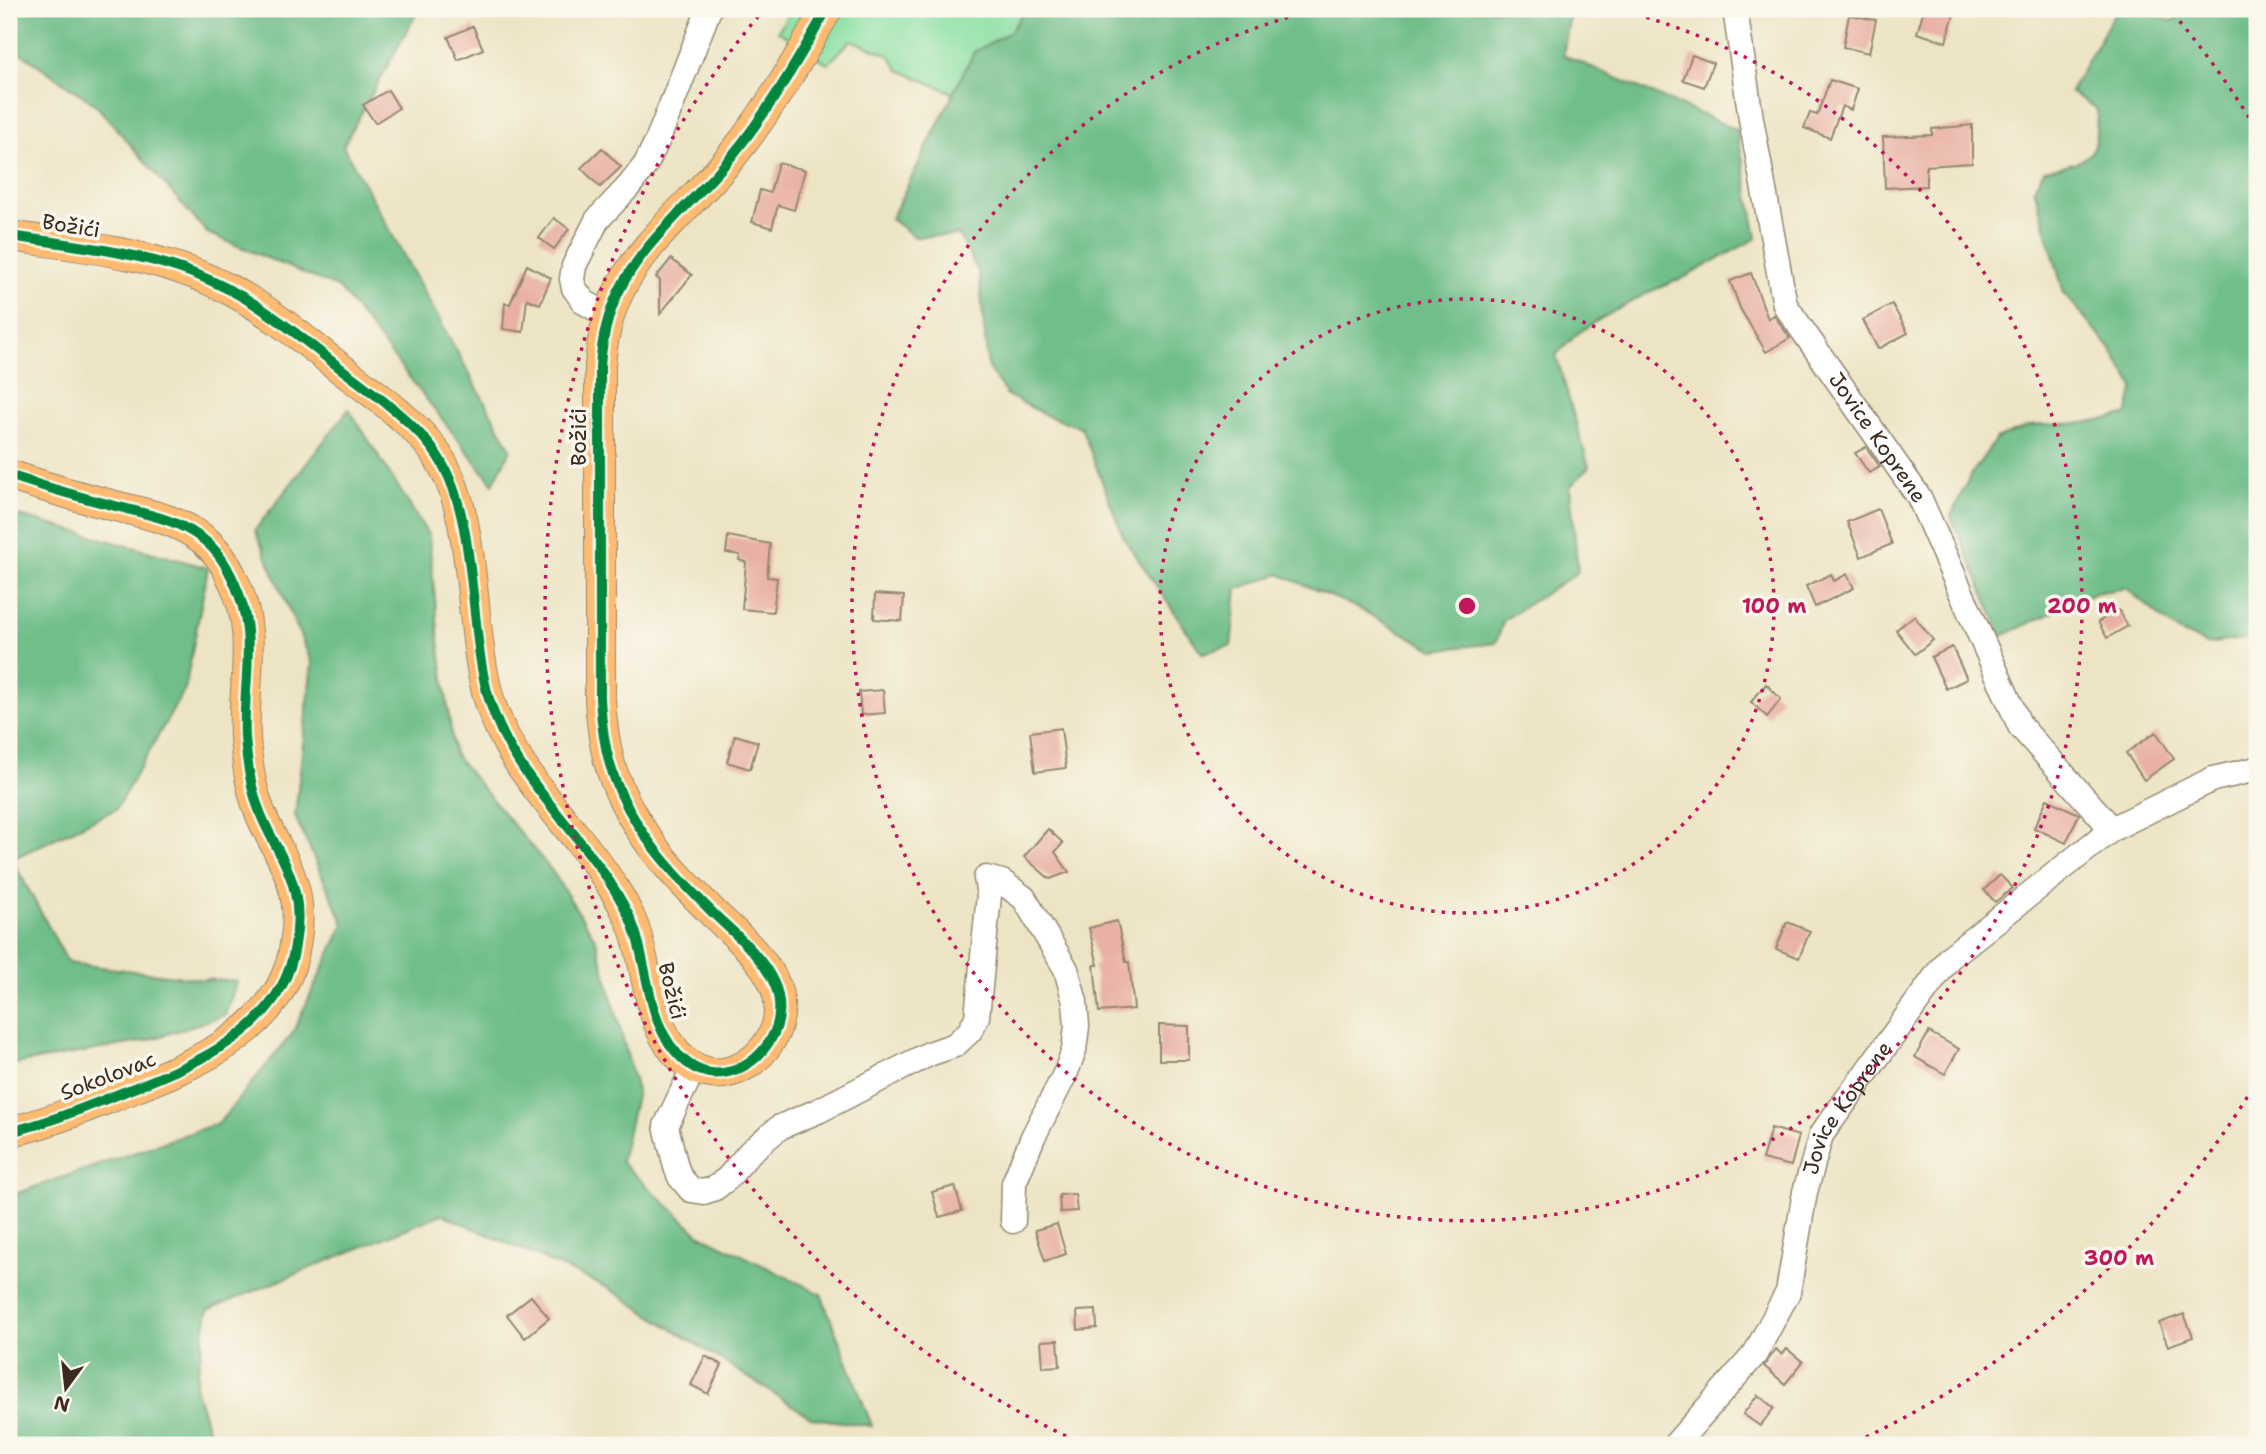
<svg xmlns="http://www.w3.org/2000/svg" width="2266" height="1454" viewBox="0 0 2266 1454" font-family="'Shantell Sans',sans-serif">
  <rect width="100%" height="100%" fill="#fbf7ec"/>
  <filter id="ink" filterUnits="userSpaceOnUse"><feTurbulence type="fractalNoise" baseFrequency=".0143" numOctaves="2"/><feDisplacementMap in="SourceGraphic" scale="14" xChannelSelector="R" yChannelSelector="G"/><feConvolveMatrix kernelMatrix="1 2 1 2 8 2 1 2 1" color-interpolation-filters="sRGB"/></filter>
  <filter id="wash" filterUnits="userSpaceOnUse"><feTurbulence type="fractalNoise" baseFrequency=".00686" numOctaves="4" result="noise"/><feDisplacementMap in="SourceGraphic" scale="28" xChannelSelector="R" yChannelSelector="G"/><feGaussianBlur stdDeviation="1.57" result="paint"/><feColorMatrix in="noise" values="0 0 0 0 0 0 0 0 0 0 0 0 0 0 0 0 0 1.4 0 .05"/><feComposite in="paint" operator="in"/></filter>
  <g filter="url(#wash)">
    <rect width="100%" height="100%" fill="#ede4c4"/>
    <path fill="#8ae0a4" stroke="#628561" stroke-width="2" d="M792,9h234l-16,23 -36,20 -21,41 -54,-23 -10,-15 -38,-15 -23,24 -50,-33z"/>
    <g fill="#6fbe8a" stroke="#557454" stroke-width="2">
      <path d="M9,9h410l-76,137 168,303 -18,35 -154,-196 -132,-55 -111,-128 -87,-60z"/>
      <path d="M1026,9h545l-8,46 174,75 20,108 -72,39 -36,15 -52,29 -20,13 -21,21 33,112 -19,20 8,85 -74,48 -8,23 -62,7 -76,-42 -79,-34 -42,15 -6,57 -29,7 -78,-115 -43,-111 -31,-10 -43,-22 -19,-27 -9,-94 -20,-39 -44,2 -24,-18 83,-167 36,-20z"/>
      <path d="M2117,9h17l38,12 14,-12h71v628l-51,7 -30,-14 -50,-42 -31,5 -93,43 -51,-120 19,-40 26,-37 32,-13 55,-3 44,-8 7,-28 -24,-39 -46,-55 -30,-105 10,-18c50,-12 52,-8 53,-61l-27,-17z"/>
      <path d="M349,409l80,127 10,105 15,113 98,117 44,69 41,151 -16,71 78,72 122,60 51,132 -60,-8 -204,-130 -166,-74 -234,96 -13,77 18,58h-204v-249l210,-73 73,-89 52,-110 -49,-108 17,-153 -57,-133z"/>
      <path d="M9,513l199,55 -23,121 -69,120 -104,50 56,104 131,16 38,2 -12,34 -79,26 -137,24z"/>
    </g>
    <g id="blocks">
      <g fill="#e9b1a5">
        <path d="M1924,9h14l16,5 -8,28 -29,-9z"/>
        <path d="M1849,15l27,5 -7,33 -26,-6z"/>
        <path d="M473,26l10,23 -25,11 -10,-23z"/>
        <path d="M1692,55l21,8 -9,24 -21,-7z"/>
        <path d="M1830,80l28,9 -7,21 -9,-4 -12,32 -26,-10 6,-15 7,2z"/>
        <path d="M388,90l11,18 -24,15 -12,-18z"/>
        <path d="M1972,125v38l-46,3v20l-41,2 -2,-51 49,-2v-6z"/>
        <path d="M602,148l19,19 -21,20 -19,-19z"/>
        <path d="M778,163l27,7 -11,40 -16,-5 -6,23 -20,-6 8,-32 10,3z"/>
        <path d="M554,218l15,11 -15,20 -15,-11z"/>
        <path d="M671,259l21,16 -32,39v-33l-4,-4z"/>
        <path d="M527,265l24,13 -11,26 -13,-5 -4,33 -20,-3 2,-26 5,1z"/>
        <path d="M1751,273l17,46 6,-4 16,23 -24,14 -25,-42 -11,-29z"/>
        <path d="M1892,304l16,29 -30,16 -15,-29z"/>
        <path d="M1866,447l14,20 -11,6 -14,-20z"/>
        <path d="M1878,509l14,35 -31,13 -14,-35z"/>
        <path d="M728,536l42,8 -3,33 10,1 -4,34 -31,-3 4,-47 -7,-2 1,-5 -14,-2z"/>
        <path d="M1831,574l3,7 13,-7 7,14 -39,19 -9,-21z"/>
        <path d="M875,594l29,2 -2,25 -28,-2z"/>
        <path d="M2119,610l9,16 -21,12 -9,-16z"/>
        <path d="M1914,616l19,24 -18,14 -19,-24z"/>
        <path d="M1952,647l15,32 -21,10 -15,-32z"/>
        <path d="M1766,684l15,15 -14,18 -16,-15z"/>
        <path d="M883,690l2,23 -24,2 -2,-23z"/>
        <path d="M1061,728l5,40 -31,4 -5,-40z"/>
        <path d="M2156,732l18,27 -30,21 -18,-27z"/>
        <path d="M735,735l23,7 -8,27 -23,-7z"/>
        <path d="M2047,799l32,15 -13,29 -32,-15z"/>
        <path d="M1048,829l15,14 -8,9 14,20 -19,7 -26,-22z"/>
        <path d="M2000,875l13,13 -18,14 -11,-12z"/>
        <path d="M1117,921l9,41h3l5,47 -35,3 -5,-47h4l-9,-37z"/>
        <path d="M1787,922l23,9 -11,27 -23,-9z"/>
        <path d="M1159,1025l30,1v34h-30z"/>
        <path d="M1929,1032l30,17 -14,25 -30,-17z"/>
        <path d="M1771,1128l28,8 -8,30 -29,-7z"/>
        <path d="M955,1186l7,25 -23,6 -7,-25z"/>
        <path d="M1075,1194l2,17 -17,1 -1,-17z"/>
        <path d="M1057,1224l9,30 -21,7 -10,-31z"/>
        <path d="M531,1296l18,22 -24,20 -18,-23z"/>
        <path d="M1096,1310l1,18 -19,2 -1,-19z"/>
        <path d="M2184,1314l9,23 -25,9 -9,-23z"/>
        <path d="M1058,1340l2,26 -17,1 -2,-26z"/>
        <path d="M1776,1349l6,6 5,-6 16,13 -18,22 -21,-18z"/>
        <path d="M705,1356l17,9 -14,29 -17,-9z"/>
        <path d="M1758,1395l16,13 -14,18 -17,-12z"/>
      </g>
    </g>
  </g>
  <g filter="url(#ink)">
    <use href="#blocks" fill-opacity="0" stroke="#948771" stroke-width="2"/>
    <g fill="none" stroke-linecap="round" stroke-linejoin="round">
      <defs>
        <g id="minor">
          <path id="s1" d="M1735,9l16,110 34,186 134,192 101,229 92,103"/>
          <path d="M609,316l-25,-14 -10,-14 -2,-9 2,-13 23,-46 32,-34 17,-22 12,-25 51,-130"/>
          <path d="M694,1067l-28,59 10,41 4,10 11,13 13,2 11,-4 13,-10 22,-26 30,-25 38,-16 111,-57 26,-9 15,-14 7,-14 12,-122 -3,-17 16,4 22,16 42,71 9,33 2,24 -3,24 -8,22 -33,65 -19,46 -1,38"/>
          <path id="s2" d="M1675,1445l80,-91 33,-62 17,-100 16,-57 128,-177 163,-129 101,-50 44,-10"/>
        </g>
        <g id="major">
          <path d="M9,236c70,10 147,17 211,49 45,21 85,56 124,86 30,23 65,47 88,77 48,62 35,177 57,251 25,85 103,139 140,217 22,47 14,111 57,146 30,24 67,7 85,-23 10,-17 11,-38 3,-56 -12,-27 -39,-49 -60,-69 -27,-27 -56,-56 -76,-89 -27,-42 -35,-77 -38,-126v-333c2,-26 7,-50 18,-73 24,-51 77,-92 113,-136 37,-45 67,-97 96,-148"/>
          <path d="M9,475c35,12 71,22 106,31 32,8 62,13 89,34 14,11 23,26 30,42 25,53 8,101 11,156 2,26 6,53 16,77 11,27 28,49 34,78 4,17 3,35 0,52 -12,86 -101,119 -171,147 -38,15 -76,31 -115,40"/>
        </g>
      </defs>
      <use href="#minor" stroke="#948771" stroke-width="27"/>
      <use href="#major" stroke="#948771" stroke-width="32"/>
      <use href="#minor" stroke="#fff" stroke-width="24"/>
      <use href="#major" stroke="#febb71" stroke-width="30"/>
      <defs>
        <g id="cycleway">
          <path d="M9,236c70,10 147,17 211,49 45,21 85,56 124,86 30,23 65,47 88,77 48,62 35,177 57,251 25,85 103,139 140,217 22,47 14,111 57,146 30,24 67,7 85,-23 10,-17 11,-38 3,-56 -12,-27 -39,-49 -60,-69 -27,-27 -56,-56 -76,-89 -27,-42 -35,-77 -38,-126v-333c2,-26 7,-50 18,-73 24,-51 77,-92 113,-136 37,-45 67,-97 96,-148"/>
          <path d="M9,475c35,12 71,22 106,31 32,8 62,13 89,34 14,11 23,26 30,42 25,53 8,101 11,156 2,26 6,53 16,77 11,27 28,49 34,78 4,17 3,35 0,52 -12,86 -101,119 -171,147 -38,15 -76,31 -115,40"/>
        </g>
      </defs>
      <use href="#cycleway" stroke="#fbf7ec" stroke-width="15"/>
      <use href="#cycleway" stroke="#00873e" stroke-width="10"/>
    </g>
  </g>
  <g fill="none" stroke="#c2185b" stroke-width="3.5" stroke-dasharray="3.5 7">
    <circle cx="1467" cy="606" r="307"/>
    <path d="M1616 9A615 615 0 1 1 1318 9"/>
    <path d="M2253 1088A922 922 0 0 1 1849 1445M1085 1445A922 922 0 0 1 761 13M2173 13A922 922 0 0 1 2253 124"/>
  </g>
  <g text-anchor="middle" stroke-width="7" stroke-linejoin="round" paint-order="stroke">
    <g font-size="21" fill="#3b2a1e" stroke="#fbf7ec">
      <text transform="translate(71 226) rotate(9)" y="7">Božići</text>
      <text transform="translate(579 437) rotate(-90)" y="7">Božići</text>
      <text dy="7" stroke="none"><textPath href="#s1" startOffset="462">Jovice Koprene</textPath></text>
      <text transform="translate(672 991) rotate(76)" y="7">Božići</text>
      <text transform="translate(108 1076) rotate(-21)" y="7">Sokolovac</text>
      <text dy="7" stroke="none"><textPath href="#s2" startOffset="388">Jovice Koprene</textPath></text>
    </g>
  </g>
  <circle cx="1467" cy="606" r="10" fill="#c2185b" stroke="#fbf7ec" stroke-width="3.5"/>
  <g font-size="21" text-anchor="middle" font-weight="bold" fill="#c2185b" stroke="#fbf7ec" stroke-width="7" stroke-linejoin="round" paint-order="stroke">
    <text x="1774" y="613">100 m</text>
    <text x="2082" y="613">200 m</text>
    <text x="2119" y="1265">300 m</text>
  </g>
  <rect width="2266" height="1454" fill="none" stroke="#fbf7ec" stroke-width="35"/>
  <g transform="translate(66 1388) rotate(195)" stroke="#fbf7ec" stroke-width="5" paint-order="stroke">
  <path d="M0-5L12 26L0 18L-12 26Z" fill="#3b2a1e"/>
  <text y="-10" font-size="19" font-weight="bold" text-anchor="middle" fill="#3b2a1e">N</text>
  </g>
</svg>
